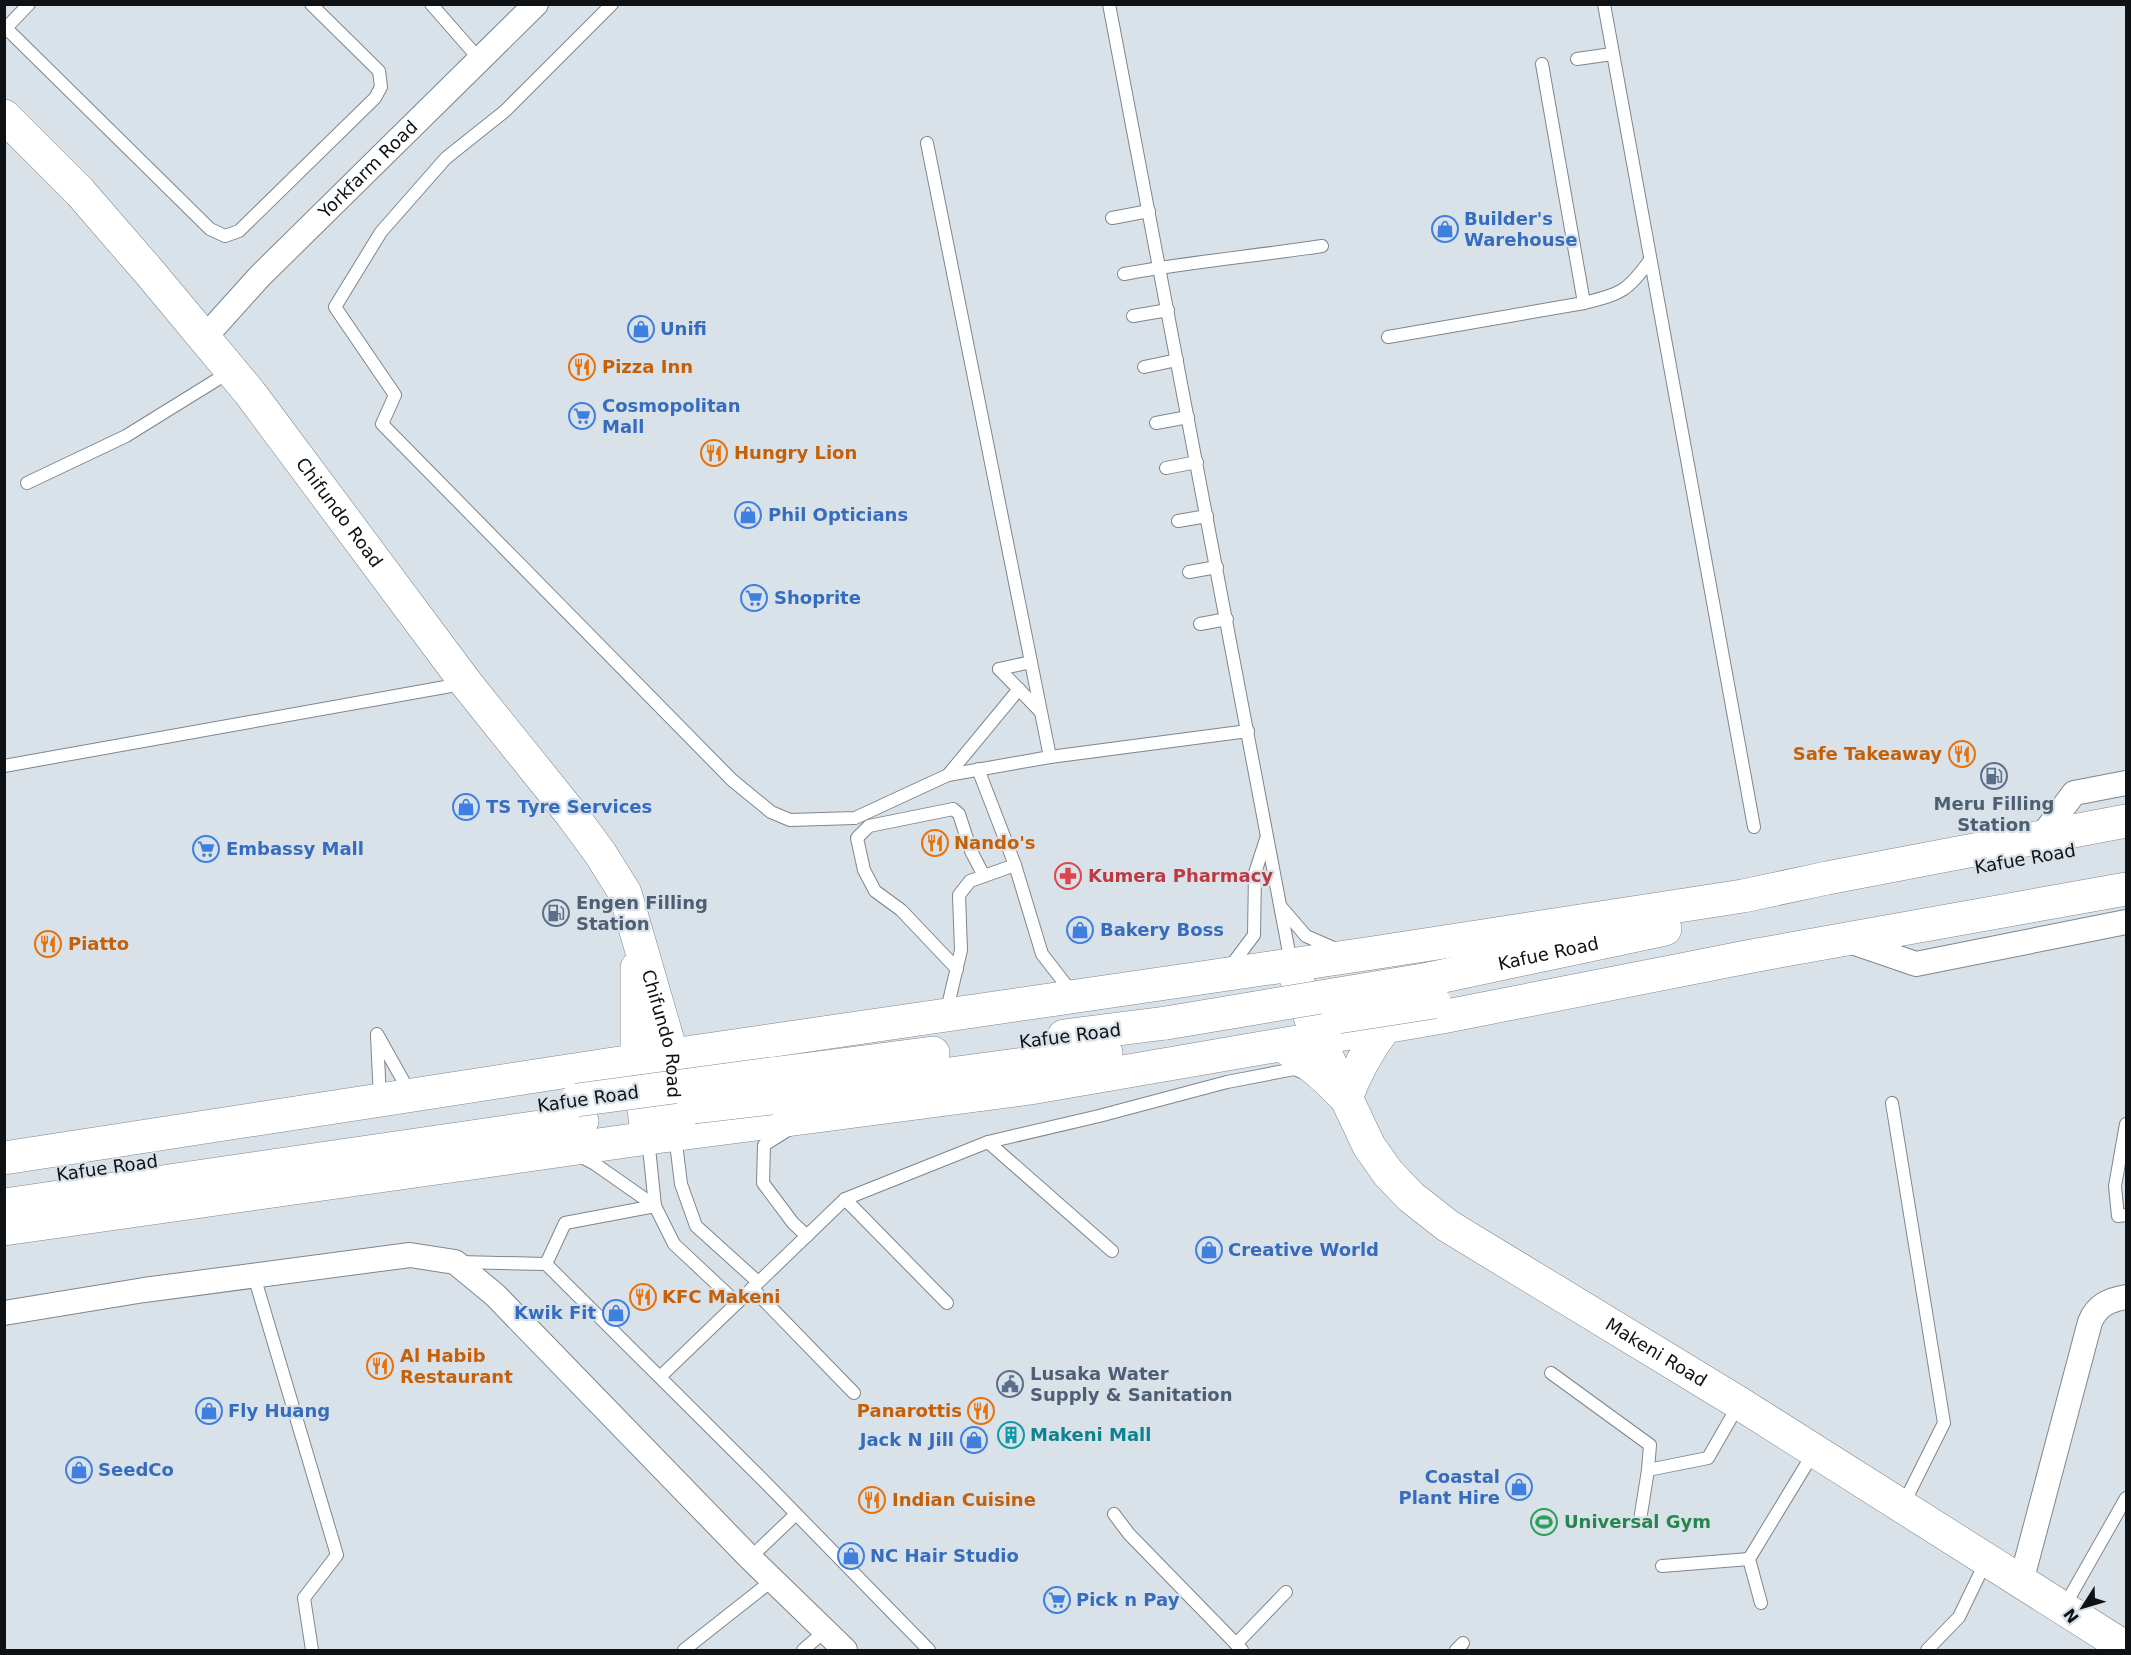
<svg xmlns="http://www.w3.org/2000/svg" width="2131" height="1655" viewBox="0 0 2131 1655" font-family="'DejaVu Sans',sans-serif">
  <rect width="100%" height="100%" fill="#d9e1e9"/>
  <g fill="none" stroke-linecap="round" stroke-linejoin="round">
    <defs>
      <g id="lane">
        <path d="M431,4l49,56"/>
        <path d="M612,4l-107,107 -59,47 -65,74 -46,75 60,88 -13,29 350,356 39,32 19,8 65,-2 93,-43 71,-86"/>
        <path d="M1109,4l182,959"/>
        <path d="M1604,4l150,823"/>
        <path d="M6,28l204,201 15,7 14,-5 136,-133 6,-11 -2,-16 -68,-67"/>
        <path d="M4,30l25,-26"/>
        <path d="M1577,59l35,-5"/>
        <path d="M927,143l123,614"/>
        <path d="M1112,218l37,-7"/>
        <path d="M1124,274c65,-12 132,-18 198,-28"/>
        <path d="M1584,303c37,-9 44,-12 66,-43"/>
        <path d="M1133,316l35,-6"/>
        <path d="M1388,337l196,-34 -42,-239"/>
        <path d="M1144,367l33,-7"/>
        <path d="M1156,423l32,-6"/>
        <path d="M1166,468l31,-6"/>
        <path d="M27,483l99,-47 105,-65"/>
        <path d="M1178,521l29,-5"/>
        <path d="M1189,572l28,-5"/>
        <path d="M1200,624l27,-5"/>
        <path d="M999,669l41,42"/>
        <path d="M999,669l32,-7"/>
        <path d="M4,766l458,-82"/>
        <path d="M978,769l37,96"/>
        <path d="M948,775l102,-18 198,-26"/>
        <path d="M1281,907l25,29 32,14"/>
        <path d="M1227,964l6,-1 21,-28 1,-62 11,-34"/>
        <path d="M957,969l-56,-59 -26,-19 -11,-21 -7,-32 12,-12 84,-17 6,5 12,37 13,25"/>
        <path d="M946,1014l15,-64 -2,-55 11,-14 45,-16 27,89 31,40"/>
        <path d="M377,1034l33,59"/>
        <path d="M377,1036l3,63"/>
        <path d="M1892,1103l52,320 -41,82"/>
        <path d="M2126,1124l-11,62 3,30 8,-1"/>
        <path d="M788,1130l-24,15 -1,38 30,40 14,13"/>
        <path d="M675,1135l6,49 15,42 62,56"/>
        <path d="M648,1138l7,68 19,38 63,59"/>
        <path d="M988,1142l111,-26 128,-34 67,-13 10,4"/>
        <path d="M578,1155l17,9 60,42"/>
        <path d="M845,1199l102,104"/>
        <path d="M459,1262l87,2 218,217 165,169"/>
        <path d="M546,1264l19,-41 90,-17"/>
        <path d="M254,1276l83,279 -33,43 8,52"/>
        <path d="M752,1288l102,105"/>
        <path d="M1551,1373l99,72 -2,25"/>
        <path d="M660,1377l185,-178 143,-57 124,109"/>
        <path d="M1114,1514l15,20 113,116"/>
        <path d="M1640,1520l8,-50 60,-12 31,-54"/>
        <path d="M750,1558l45,-43"/>
        <path d="M1662,1566l87,-7"/>
        <path d="M1761,1603l-12,-44 65,-107"/>
        <path d="M2064,1607l62,-109"/>
        <path d="M1236,1644l50,-52"/>
        <path d="M684,1650l90,-71"/>
        <path d="M803,1650l22,-19"/>
        <path d="M1456,1650l7,-7"/>
        <path d="M1927,1650l32,-33 27,-56"/>
      </g>
      <g id="street">
        <path id="s1" d="M205,337l55,-61 276,-272"/>
        <path d="M2041,837l33,-44 52,-10"/>
        <path d="M1846,940l70,24 210,-42"/>
        <path d="M4,1313l140,-23 266,-35 45,7 40,33 255,263 95,92"/>
        <path d="M2021,1582l69,-260c7,-17 19,-22 36,-25"/>
      </g>
      <g id="secondary">
        <path id="s2" d="M4,116l76,76 71,82 99,119 216,290 106,132 28,38 25,40 47,162 3,79"/>
        <path id="s3" d="M1291,964l27,74 51,108 19,27 23,24 37,29 291,177 387,245"/>
        <path d="M637,968v93l11,77"/>
      </g>
      <g id="primary">
        <path id="s4" d="M1429,979l236,-50"/>
        <path d="M1064,1036l102,-13"/>
        <path d="M1282,1045c25,15 44,32 64,53 10,-27 22,-49 40,-72"/>
        <path d="M771,1074l162,-21"/>
        <path d="M771,1098l335,-45"/>
        <path d="M4,1158l668,-103 694,-101 377,-58 84,-18 299,-57"/>
        <path d="M4,1205l578,-84"/>
        <path d="M4,1229l644,-91 382,-50 412,-71 310,-61 374,-67"/>
      </g>
    </defs>
    <use href="#lane" stroke="#7f868d" stroke-width="14"/>
    <use href="#street" stroke="#7f868d" stroke-width="26"/>
    <use href="#secondary" stroke="#7f868d" stroke-width="34"/>
    <use href="#primary" stroke="#7f868d" stroke-width="34"/>
    <use href="#lane" stroke="#fff" stroke-width="12"/>
    <use href="#street" stroke="#fff" stroke-width="24"/>
    <use href="#secondary" stroke="#fff" stroke-width="33"/>
    <use href="#primary" stroke="#fff" stroke-width="33"/>
    <defs>
      <g id="primary-bridge">
        <path d="M1338,1017l96,-15"/>
        <path d="M1166,1023l263,-44"/>
        <path d="M577,1100l194,-26"/>
        <path d="M693,1107l78,-9"/>
      </g>
    </defs>
    <use href="#primary-bridge" stroke="#7f868d" stroke-width="34" stroke-linecap="butt"/>
    <use href="#primary-bridge" stroke="#fff" stroke-width="33"/>
  </g>
  <defs>
    <symbol id="shop-ring" viewBox="-11 -11 22 22"><circle r="9.5" fill="#d9e1e9" stroke="#3f7fe0" stroke-width="1.5"/><path d="M-5-2.5h2.3a2.7 3.5 0 0 1 5.4 0H5L5.5 6h-11ZM-1.5-2.5h3a1.5 2.3 0 0 0-3 0Z" fill="#3f7fe0"/></symbol>
    <symbol id="restaurant-ring" viewBox="-11 -11 22 22"><circle r="9.5" fill="#d9e1e9" stroke="#e8710a" stroke-width="1.5"/><path d="M-5-6h1v4h1v-4h1v4h1v-4h1v5L-1.5 .5V6h-2V.5L-5-1ZM5-6V6H3V1.5H1.5Q1.5-4 5-6Z" fill="#e8710a"/></symbol>
    <symbol id="supermarket-ring" viewBox="-11 -11 22 22"><circle r="9.5" fill="#d9e1e9" stroke="#3f7fe0" stroke-width="1.5"/><path d="M-6-5.5h2.5l.6 2H6L4.5 2H-2.5L-4.4-4H-6ZM-1.5 3.2a1.3 1.3 0 1 0 .1 0ZM3 3.2a1.3 1.3 0 1 0 .1 0Z" fill="#3f7fe0"/></symbol>
    <symbol id="fuel-ring" viewBox="-11 -11 22 22"><circle r="9.5" fill="#d9e1e9" stroke="#5c6f8a" stroke-width="1.5"/><path d="M-5.5-6h7V0h2V4h1.3V-2.5L3-4.5l.8-.8L6-3V5H2.5V1h-1V6h-7ZM-4.2-4.7v3.2H.2V-4.7Z" fill="#5c6f8a"/></symbol>
    <symbol id="pharmacy-ring" viewBox="-11 -11 22 22"><circle r="9.5" fill="#d9e1e9" stroke="#e0444e" stroke-width="1.5"/><path d="M-2-6h4v4h4v4h-4v4h-4v-4h-4v-4h4Z" fill="#e0444e"/></symbol>
    <symbol id="civic-ring" viewBox="-11 -11 22 22"><circle r="9.5" fill="#d9e1e9" stroke="#5c6f8a" stroke-width="1.5"/><path d="M-.6-6.5H3V-4.5H.6V-3L4-1V1h2V6H-6V1h2V-1L-.6-3ZM-1.2 2.5V6h2.4V2.5Z" fill="#5c6f8a"/></symbol>
    <symbol id="building-ring" viewBox="-11 -11 22 22"><circle r="9.5" fill="#d9e1e9" stroke="#0f9aa8" stroke-width="1.5"/><path d="M-4-6H4V6H1V3H-1V6H-4ZM-2.5-4.3h1.7v1.8h-1.7ZM.8-4.3h1.7v1.8H.8ZM-2.5-1h1.7V.8h-1.7ZM.8-1h1.7V.8H.8Z" fill="#0f9aa8"/></symbol>
    <symbol id="stadium-ring" viewBox="-11 -11 22 22"><circle r="9.5" fill="#d9e1e9" stroke="#2e9e5b" stroke-width="1.5"/><path d="M0-5a6.5 5 0 1 0 0 10a6.5 5 0 1 0 0-10ZM-3.5-1.8h7v3.6h-7Z" fill="#2e9e5b"/></symbol>
  </defs>
  <g fill-rule="evenodd">
    <use href="#shop-ring" x="1430" y="214" width="30" height="30"/>
    <use href="#shop-ring" x="626" y="314" width="30" height="30"/>
    <use href="#restaurant-ring" x="567" y="352" width="30" height="30"/>
    <use href="#supermarket-ring" x="567" y="401" width="30" height="30"/>
    <use href="#restaurant-ring" x="699" y="438" width="30" height="30"/>
    <use href="#shop-ring" x="733" y="500" width="30" height="30"/>
    <use href="#supermarket-ring" x="739" y="583" width="30" height="30"/>
    <use href="#restaurant-ring" x="1947" y="739" width="30" height="30"/>
    <use href="#fuel-ring" x="1979" y="761" width="30" height="30"/>
    <use href="#shop-ring" x="451" y="792" width="30" height="30"/>
    <use href="#restaurant-ring" x="920" y="828" width="30" height="30"/>
    <use href="#supermarket-ring" x="191" y="834" width="30" height="30"/>
    <use href="#pharmacy-ring" x="1053" y="861" width="30" height="30"/>
    <use href="#fuel-ring" x="541" y="898" width="30" height="30"/>
    <use href="#shop-ring" x="1065" y="915" width="30" height="30"/>
    <use href="#restaurant-ring" x="33" y="929" width="30" height="30"/>
    <use href="#shop-ring" x="1194" y="1235" width="30" height="30"/>
    <use href="#restaurant-ring" x="628" y="1282" width="30" height="30"/>
    <use href="#shop-ring" x="601" y="1298" width="30" height="30"/>
    <use href="#restaurant-ring" x="365" y="1351" width="30" height="30"/>
    <use href="#civic-ring" x="995" y="1369" width="30" height="30"/>
    <use href="#shop-ring" x="194" y="1396" width="30" height="30"/>
    <use href="#restaurant-ring" x="966" y="1396" width="30" height="30"/>
    <use href="#building-ring" x="996" y="1420" width="30" height="30"/>
    <use href="#shop-ring" x="959" y="1425" width="30" height="30"/>
    <use href="#shop-ring" x="64" y="1455" width="30" height="30"/>
    <use href="#shop-ring" x="1504" y="1472" width="30" height="30"/>
    <use href="#restaurant-ring" x="857" y="1485" width="30" height="30"/>
    <use href="#stadium-ring" x="1529" y="1507" width="30" height="30"/>
    <use href="#shop-ring" x="836" y="1541" width="30" height="30"/>
    <use href="#supermarket-ring" x="1042" y="1585" width="30" height="30"/>
  </g>
  <g text-anchor="middle" stroke-width="4.5" stroke-linejoin="round" paint-order="stroke">
    <g font-size="18" fill="#0f1215" stroke="#d9e1e9">
      <text dy="6" stroke="none"><textPath href="#s1" startOffset="234">Yorkfarm Road</textPath></text>
      <text dy="6" stroke="none"><textPath href="#s2" startOffset="520">Chifundo Road</textPath></text>
      <text transform="translate(2025 859) rotate(-10)" y="6">Kafue Road</text>
      <text dy="6" stroke="none"><textPath href="#s4" startOffset="122">Kafue Road</textPath></text>
      <text dy="6" stroke="none"><textPath href="#s2" startOffset="1142">Chifundo Road</textPath></text>
      <text transform="translate(1070 1036) rotate(-7)" y="6">Kafue Road</text>
      <text transform="translate(588 1099) rotate(-8)" y="6">Kafue Road</text>
      <text transform="translate(107 1168) rotate(-8)" y="6">Kafue Road</text>
      <text dy="6" stroke="none"><textPath href="#s3" startOffset="555">Makeni Road</textPath></text>
    </g>
    <g font-size="18" font-weight="bold" fill="#366cbe" stroke="#d9e1e9" text-anchor="start">
      <text x="1464" y="225">Builder's<tspan x="1464" dy="21">Warehouse</tspan></text>
      <text x="660" y="335">Unifi</text>
      <text x="602" y="412">Cosmopolitan<tspan x="602" dy="21">Mall</tspan></text>
      <text x="768" y="521">Phil Opticians</text>
      <text x="774" y="604">Shoprite</text>
      <text x="486" y="813">TS Tyre Services</text>
      <text x="226" y="855">Embassy Mall</text>
      <text x="1100" y="936">Bakery Boss</text>
      <text x="1228" y="1256">Creative World</text>
      <text x="596" y="1319" text-anchor="end">Kwik Fit</text>
      <text x="228" y="1417">Fly Huang</text>
      <text x="954" y="1446" text-anchor="end">Jack N Jill</text>
      <text x="98" y="1476">SeedCo</text>
      <text x="1500" y="1483" text-anchor="end">Coastal<tspan x="1500" dy="21">Plant Hire</tspan></text>
      <text x="870" y="1562">NC Hair Studio</text>
      <text x="1076" y="1606">Pick n Pay</text>
    </g>
    <g font-size="18" font-weight="bold" fill="#c56008" stroke="#d9e1e9" text-anchor="start">
      <text x="602" y="373">Pizza Inn</text>
      <text x="734" y="459">Hungry Lion</text>
      <text x="1942" y="760" text-anchor="end">Safe Takeaway</text>
      <text x="954" y="849">Nando's</text>
      <text x="68" y="950">Piatto</text>
      <text x="662" y="1303">KFC Makeni</text>
      <text x="400" y="1362">Al Habib<tspan x="400" dy="21">Restaurant</tspan></text>
      <text x="962" y="1417" text-anchor="end">Panarottis</text>
      <text x="892" y="1506">Indian Cuisine</text>
    </g>
    <g font-size="18" font-weight="bold" fill="#4e5e75" stroke="#d9e1e9" text-anchor="start">
      <text x="1994" y="810" text-anchor="middle">Meru Filling<tspan x="1994" dy="21">Station</tspan></text>
      <text x="576" y="909">Engen Filling<tspan x="576" dy="21">Station</tspan></text>
      <text x="1030" y="1380">Lusaka Water<tspan x="1030" dy="21">Supply &amp; Sanitation</tspan></text>
    </g>
    <g font-size="18" font-weight="bold" fill="#be3a42" stroke="#d9e1e9" text-anchor="start">
      <text x="1088" y="882">Kumera Pharmacy</text>
    </g>
    <g font-size="18" font-weight="bold" fill="#0d838f" stroke="#d9e1e9" text-anchor="start">
      <text x="1030" y="1441">Makeni Mall</text>
    </g>
    <g font-size="18" font-weight="bold" fill="#27864d" stroke="#d9e1e9" text-anchor="start">
      <text x="1564" y="1528">Universal Gym</text>
    </g>
  </g>
  <rect width="2131" height="1655" fill="none" stroke="#0f1215" stroke-width="12"/>
  <g transform="translate(2083 1607) rotate(233)" stroke="#d9e1e9" stroke-width="4.5" paint-order="stroke">
  <path d="M0-4.5L10 22L0 15L-10 22Z" fill="#0f1215"/>
  <text y="-9" font-size="16" font-weight="bold" text-anchor="middle" fill="#0f1215">N</text>
  </g>
</svg>
